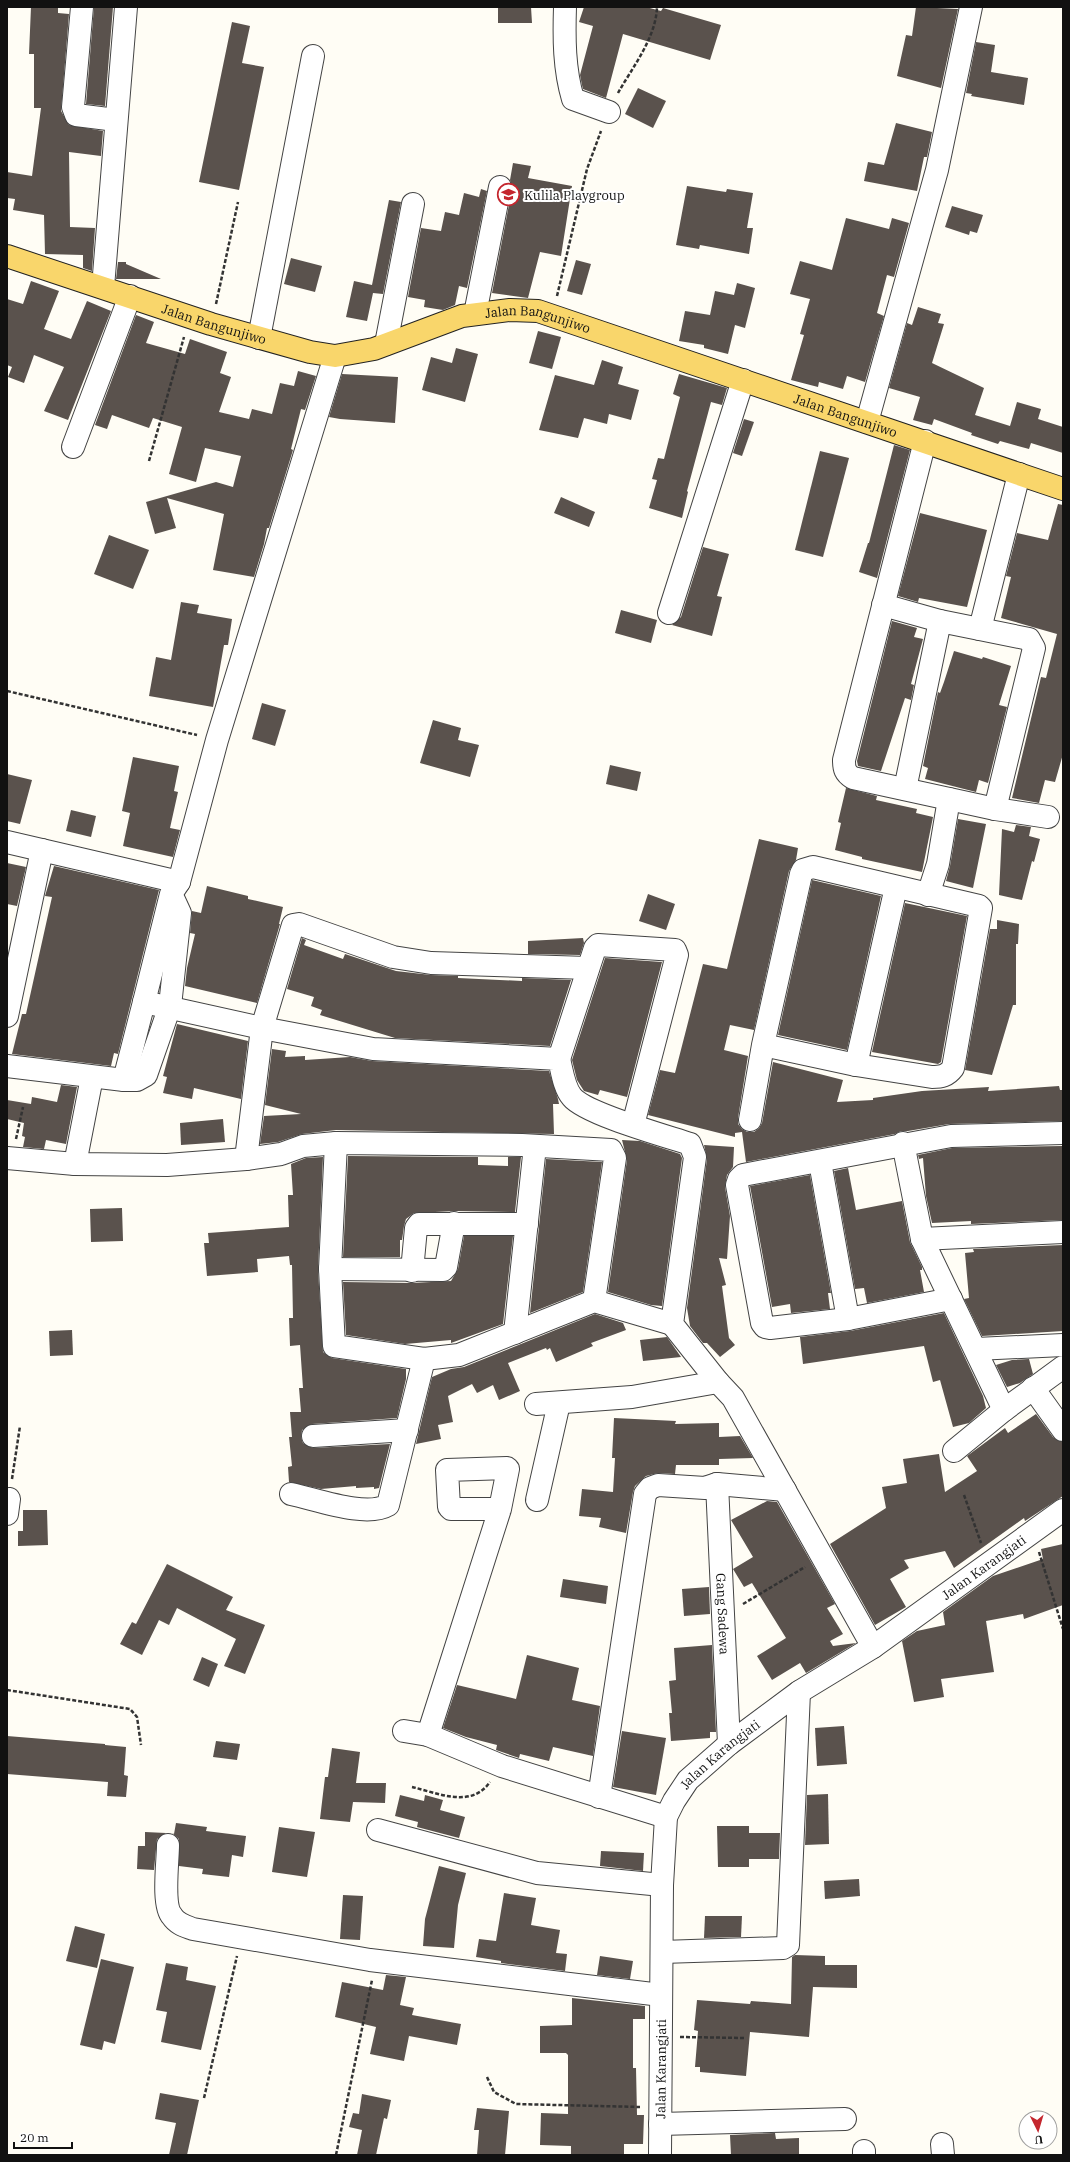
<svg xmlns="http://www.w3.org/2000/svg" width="1070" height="2162" viewBox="0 0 1070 2162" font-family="'IBM Plex Serif',serif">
  <rect width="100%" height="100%" fill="#fffdf5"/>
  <g fill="#5a524d">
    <path d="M31,7h27v6l11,1 -8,97 8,14 34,6 -2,25 -32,-4 1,75 25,1 -3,43 -9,-3v-13l-38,-1 -1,-39 -31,-5 2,-11 -8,-1v-26l25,4 9,-68h-7v-54h-5z"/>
    <path d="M94,7h19l-8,99 -19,-2z"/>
    <path d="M498,7h33l1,16h-34z"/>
    <path d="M584,7h62l15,4 2,-3 58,17 -11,35 -87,-26 -17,64 -23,-9 -1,-4 -2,-10 13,-49 -14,-4z"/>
    <path d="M916,7l42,2 -17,79 -44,-12 9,-41 6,1z"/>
    <path d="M232,22l18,4 -8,37 22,4 -25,123 -40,-8z"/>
    <path d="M976,42l19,3 -4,27 37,6 -4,27 -53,-9 1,-2 -6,-1z"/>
    <path d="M638,88l28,13 -13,27 -28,-14z"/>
    <path d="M896,123l36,9 -5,25h-3l-7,34 -53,-10 4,-19 16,3z"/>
    <path d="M513,163l18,3 -3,12 44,8 -11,70 -21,-4 -12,46 -36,-5 20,-104 -2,-9z"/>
    <path d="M687,186l39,6 1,-3 26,4 -6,35h6l-4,26 -49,-9 -1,4 -23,-4z"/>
    <path d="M481,189l6,2 -20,97 -8,-2 -4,19 -12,5 -19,-3 1,-7 -17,-3 13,-69 20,3 4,-19 14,3 5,-22 15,4z"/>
    <path d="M389,200l12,2 -18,92 -10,-1 -6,28 -21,-4 8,-36 18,4z"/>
    <path d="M952,206l31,9 -6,18 -7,-2 -1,4 -24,-8z"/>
    <path d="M846,218l43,11 3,-11 17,5 -15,54 -7,-2 -10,38 7,3 -19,66 -18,-6 -4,13 -24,-7 -1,5 -27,-7 13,-45 -4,-1 10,-35 -20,-5 10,-33 32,9z"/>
    <path d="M291,258l31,8 -7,26 -31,-8z"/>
    <path d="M576,260l15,4 -9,31 -15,-4z"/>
    <path d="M118,262h8v2l35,15h-45z"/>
    <path d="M31,281l28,10 -15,38 27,10 16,-38 24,10 -43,109 -24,-9 20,-44 -30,-12 -10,28 -16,-6 4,-10 -5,-2v-66l16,5z"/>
    <path d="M737,283l18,5 -10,40 -10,-3 -7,29 -24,-6v-3l-25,-4 6,-30 25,4 5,-24 19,4z"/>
    <path d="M918,307l23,7 -3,9 6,1 -12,39 52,25 -9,27 35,11 7,-24 24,7 -3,10 25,8v26l-32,-10 -2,6 -29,-8 -2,3 -27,-9 1,-2 -38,-14 -2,6 -19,-5 7,-23 -31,-9 18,-65 5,2z"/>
    <path d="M136,315l18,7 -8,21 39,11 5,-15 37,13 -7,21 11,4 -12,35 30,7 3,-10 20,5 8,-31 14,3 4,-15 18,5 -11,34 -4,-1 -10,40 2,1 -24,78h-2l-3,16 -10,33 -41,-7 11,-56 -57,-16 9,30 -21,6 -9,-32 70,-20 17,5 8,-31 -36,-8 -9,34 -27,-8 13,-47 -29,-9 -4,10 -37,-13 -5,14 -12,-4z"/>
    <path d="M538,331l23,6 -9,32 -23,-6z"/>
    <path d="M456,348l22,6 -13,48 -43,-12 9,-33 21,6z"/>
    <path d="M602,360l21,7 -5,17 21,6 -8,30 -22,-6 -2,10 -23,-6 -6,20 -39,-8 16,-55 39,10z"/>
    <path d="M342,374l56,3 -3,46 -55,-4 -11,-2z"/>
    <path d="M679,374l48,14 -5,17 -11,-3 -24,89 1,1 -6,26 -33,-10 8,-28 -5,-1 6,-21 6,1 16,-62 -7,-3z"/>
    <path d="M744,419l10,3 -12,34 -9,-3z"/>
    <path d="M894,445l16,5 -33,128 -18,-6 9,-29h1z"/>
    <path d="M820,451l29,7 -26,99 -28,-7z"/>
    <path d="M561,497l34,15 -6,15 -35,-14z"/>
    <path d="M1058,504l5,1v249l-8,28 -10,-2 -6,23 -27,-5 29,-121 5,1 11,-44 -56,-16 10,-41 -5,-1 11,-43 31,7z"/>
    <path d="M920,513l67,17 -20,77 -48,-9 -1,4 -20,-6z"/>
    <path d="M109,535l40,15 -16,39 -39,-15z"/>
    <path d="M703,547l26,7 -12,42 5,1 -10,39 -40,-11 9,-8z"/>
    <path d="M181,602l18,3 -2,8 35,6 -4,26h-4l-11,62 -64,-11 7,-39 15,3z"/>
    <path d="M621,610l36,10 -6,23 -36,-10z"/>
    <path d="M892,621l25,7 -3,9 9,2 -12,45 3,1 -3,15 -6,-2 -24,73 -23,-5 -1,-5z"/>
    <path d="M954,651l28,8 1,-2 28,9 -12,39 8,2 -19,76 -9,-3 -3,12 -51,-13 3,-11 -5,-2 15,-74 2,1 4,-11z"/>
    <path d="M262,703l24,7 -11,36 -23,-7z"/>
    <path d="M433,720l28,8 -3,12 21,5 -9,32 -50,-14z"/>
    <path d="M133,757l46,9 -5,25 4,1 -8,36 10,2 -7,27 -50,-11 7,-33 -8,-2z"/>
    <path d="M610,765l31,7 -4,19 -31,-7z"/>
    <path d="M7,774l25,6 -12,44 -13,-3z"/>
    <path d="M846,788l31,8 -1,4 41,9 -1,4 17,4 -11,55 -60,-13v-2l-27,-7 6,-27 -3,-1z"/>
    <path d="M71,810l25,6 -5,21 -25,-6z"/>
    <path d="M958,819l28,5 -13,64 -27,-7 4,-15z"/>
    <path d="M1016,825l15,2 -2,9 11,3 -6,23 -2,-1 -10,39 -23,-5 3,-66 12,3z"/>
    <path d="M759,839l39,9 -2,12 -7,11 -35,159 -24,-5 -6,25 24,6 -10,62v6l4,5 5,3h7l5,-4 3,-5 11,-61 70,18 -6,22 36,-2v-2l49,-7 67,-4 -1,4 71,-5 1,4h3v31l-114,3 -41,7h-7l-6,3 -149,28 -4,-30 -7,1v4l-87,-22 12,-45 15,3 28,-109 24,5z"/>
    <path d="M7,863l19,4 -9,39 -10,-2z"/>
    <path d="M54,866l105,24 -41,164 -4,-1 -3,13 -99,-12 10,-40h4l26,-117 -7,-1z"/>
    <path d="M812,880l69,16 -34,154 -69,-15z"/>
    <path d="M207,886l41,10v3l35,8 -4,17h1l-23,79 -72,-17 2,-18 8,-34 -5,-1 2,-22 9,2z"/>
    <path d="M648,894l27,10 -9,26 -27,-9z"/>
    <path d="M905,903l62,13 -26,146 -3,2 -66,-12z"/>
    <path d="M997,920l22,4 -1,20h-2v61h-3l-21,70 -27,-5 25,-141h7z"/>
    <path d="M302,938l4,2 -2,5 39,14 2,-5 51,17 35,4 27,1v2l64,3v-3l49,2 -21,66 -155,-8 -75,-23 2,-5 -11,-4 3,-9 -27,-8z"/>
    <path d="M583,938l1,5 -4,12 -52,-1v-13z"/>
    <path d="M605,958l57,4 -35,135 -27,-7 -2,5 -14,-4 -7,-11 -5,-20z"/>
    <path d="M177,1024l71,17 -7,58 -47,-11 -2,11 -29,-6 4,-16 -4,-1z"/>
    <path d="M272,1049l14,2 -1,6 20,-1v4l45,-3 22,4 177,10 9,28 1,5h-6l1,30 -218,-4 -34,4 -24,8 -18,2 4,-28 37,-2 -36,-9z"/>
    <path d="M61,1085l16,2 -11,57 -20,-4 -2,9 -21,-2 2,-10 -3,-1 2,-13 -17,-4v-19l24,4 1,-7 25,5z"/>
    <path d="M223,1119l2,23 -44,3 -1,-22z"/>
    <path d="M622,1140l18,1 40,13 2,4 -20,148 -11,-1 -43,-13 19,-132z"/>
    <path d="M704,1145l30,2 -1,20 -6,8 -2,12 5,29 -3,43 -8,-1 7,27 -4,1 7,52 6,7 -15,12 -13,-14h-4l-13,-17 -3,-18 20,-149z"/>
    <path d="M1063,1146v74l-92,4v-3l-39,2 -6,-27 -3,-38 -4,1 -1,-4 34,-7z"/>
    <path d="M348,1156l130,1v8l30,1v-9h13l-6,55 -59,-1 -42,2 -8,6 -2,7 -2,14h-2v17h-57z"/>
    <path d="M323,1157l-5,113 5,82 9,6 74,11v10l-9,39 -85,6 -10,6 -1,7 2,6 10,5 77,-4 -11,44 -5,1v-2l-18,1v-2l-35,3 -32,-7 -1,-15 4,-1 -3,-29h3l-2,-25h11l-2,-24h4l-3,-43 -10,1 -1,-28h4l-1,-53h-2l-1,-9 -32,3 1,13 -51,4 -3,-33h5l-1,-10 81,-6 -1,-32h5l-2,-31 15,-6z"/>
    <path d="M546,1159l56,3 -19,130 -53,21z"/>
    <path d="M848,1168l8,42 46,-9 8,41 12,25v3h-2l4,22 -57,11 -3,-15 -9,1 -21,-118z"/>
    <path d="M810,1175l21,118h-3l2,16 -39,4 -1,-9 -18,3 -22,-121z"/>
    <path d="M122,1208l1,33 -32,1 -1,-33z"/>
    <path d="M464,1236h49l-10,88 -52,19v-3l-46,4 -59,-9 -3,-53 68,1 40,-2 7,-12z"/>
    <path d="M1063,1245v86l-81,5 -18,-37 5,-1 -4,-45 9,-1 -1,-3z"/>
    <path d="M944,1313l39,83 3,12 -17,15 -16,4 -13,-47 -7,2 -9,-36 -121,18 -3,-27 50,-6z"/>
    <path d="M595,1314l28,9 3,7 -35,13 2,3 -37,16 -6,-14 -3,2 -1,-2 -38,15 12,28 -21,9 -6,-15 -16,8 -5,-9 -24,12 5,26 -15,3 3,14 -25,5 16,-67 19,-8 13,-2z"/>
    <path d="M72,1330l1,25 -23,1 -1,-25z"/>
    <path d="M667,1337l14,20 -38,4 -3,-21z"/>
    <path d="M1029,1359l4,15 -13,9 -13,4 -11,-22 16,-5z"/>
    <path d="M1036,1414l17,23 10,5v54l-38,25 -1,-3 -70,50 -9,-17 -41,9 5,8 -19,11 16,28 -31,18 -45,-81 56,-36 -4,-21 25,-4 -4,-24 36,-5 6,38 32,-21 -10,-15 38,-28 3,5z"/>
    <path d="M614,1418l62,3 -1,3 44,-1v14l21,-1 13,22 -34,1v6h-43l-1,9 -17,-1 -12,3 -11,10 -2,6 -7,41 -27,-6 2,-9 -22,-2 3,-27 31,3 2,-34h-3z"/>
    <path d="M767,1501l10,1 58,102 -8,4 16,26 -13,7 3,5 23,-3 -50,30 -6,-10 -28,17 -15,-24 29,-18 -34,-55 -8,4 -11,-18 20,-12 -22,-37z"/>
    <path d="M23,1510h24l1,35 -30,1v-15h5z"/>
    <path d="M1063,1544v61l-39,14 -1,-5 -37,7 8,51 -53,7 3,18 -30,5 -12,-61 15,-10 28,-6 -2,-13 50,-36 50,-17 -2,-10z"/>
    <path d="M167,1564l66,33 -7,13 39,15 -20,49 -21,-8 12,-27 -59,-31 -8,17 -10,-5 -17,35 -22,-11 12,-22 4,2z"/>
    <path d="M563,1579l45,7 -2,18 -46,-7z"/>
    <path d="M709,1587l1,27 -26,2 -2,-27z"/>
    <path d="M712,1645l4,87h-6v6l-39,3 -2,-28h3l-3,-32 7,-1 -2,-32z"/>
    <path d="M527,1655l52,13 -7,32 28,6 -7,50 -40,-9 -4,14 -29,-7 -1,4 -23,-8 1,-5 -31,-8 -23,-9 14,-43 59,14z"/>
    <path d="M202,1657l16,7 -9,23 -16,-7z"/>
    <path d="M844,1726l3,38 -30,2 -2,-38z"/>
    <path d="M622,1731l44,7 -10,57 -43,-8z"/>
    <path d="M7,1736l98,8v1l21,2 -2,28 4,1 -2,21 -19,-1 1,-14 -101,-8z"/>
    <path d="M216,1741l24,3 -3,16 -24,-3z"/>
    <path d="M332,1748l28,4 -4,31h30l-1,20 -32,-1 -3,20 -30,-3 5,-42h3z"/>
    <path d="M828,1794l1,50 -24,1 2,-50z"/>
    <path d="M400,1795l24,6 1,-6 18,5 -3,10 25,7 -6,21 -42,-11 1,-5 -23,-6z"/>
    <path d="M176,1823l31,4 -1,4 40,5 -3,21 -11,-2 -3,22 -27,-3 1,-5 -24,-3v-27l-7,-6 2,1z"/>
    <path d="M717,1826h32v7h31l-1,26h-30v8h-31z"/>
    <path d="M279,1827l36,5 -8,45 -35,-5z"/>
    <path d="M145,1832l21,1 -9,6 -3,31 -17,-1 1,-23h7z"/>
    <path d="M601,1851l43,2 -1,18 -43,-5z"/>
    <path d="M439,1866l27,7 -8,32 -4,43 -31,-2 2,-27z"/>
    <path d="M859,1879l1,17 -35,3 -1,-18z"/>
    <path d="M504,1893l32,5 -5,27 29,5 -4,23 11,1 -2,17 -64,-8v-2l-25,-4 3,-18 17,2z"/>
    <path d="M343,1895l20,1 -3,44 -20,-1z"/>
    <path d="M705,1916h37l-1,21 -37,1z"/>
    <path d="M75,1926l30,8 -8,34 -31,-7z"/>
    <path d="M795,1955l30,1v9h32v23l-44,-1 -4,50 -59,-5 -4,44 -46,-4v-5h-5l3,-36 -4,-1 3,-30 53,4 1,-3 40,3 1,-47z"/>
    <path d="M600,1956l33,5 -3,18 -33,-4z"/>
    <path d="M101,1959l33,8 -19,77 -11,-3 -2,9 -22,-5z"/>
    <path d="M166,1963l22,4 -2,13 30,6 -15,64 -40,-8 6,-30 -11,-2z"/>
    <path d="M386,1975l20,2 -6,28 14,3 -2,7 49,9 -4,21 -48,-9 -5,25 -34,-7 6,-27 -41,-10 7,-35 41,8z"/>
    <path d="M572,1998l73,8v13h-12v49h3l1,47h7l-1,29h-19v11h-53v-9l-31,-1 1,-32 27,1v-59l-2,-2h-26v-27l32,-1z"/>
    <path d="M160,2093l39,7 -12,55h-18l7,-32 -21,-4z"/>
    <path d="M362,2094l29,6 -4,19 -3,-1 -8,37h-19l5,-25 -13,-3 4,-14 6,1z"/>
    <path d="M477,2108l32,3 -4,44h-28l2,-25h-5z"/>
    <path d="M775,2133l1,6 23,-1v17h-68l-1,-20z"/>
  </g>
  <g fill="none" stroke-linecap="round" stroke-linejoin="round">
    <defs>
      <g id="minor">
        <path d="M82,7l-9,100 3,8 40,5"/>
        <path d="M565,7c-1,31 -1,62 8,92l36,13"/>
        <path d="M103,287l23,-280"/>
        <path d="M475,314l25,-127"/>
        <path d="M259,338l54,-282"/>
        <path d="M386,344l27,-140"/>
        <path d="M867,422l70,-252 34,-163"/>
        <path d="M925,441l-81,319c0,9 1,13 9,18l142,31 53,8"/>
        <path d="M73,447l57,-151"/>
        <path d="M883,605l57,16"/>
        <path d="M669,613l74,-233"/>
        <path d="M980,629l39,-155"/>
        <path d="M905,789l35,-168 89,18 5,9 -39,161"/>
        <path d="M7,842l172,40 -8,12 -27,108 118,26 111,21 186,10c3,12 5,29 13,38 14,17 94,39 118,47l5,13 -23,167 46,58 15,16 140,249"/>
        <path d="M179,882l38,-142 118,-384"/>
        <path d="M928,895l10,-31 11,-65"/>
        <path d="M7,1016l35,-166"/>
        <path d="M559,1059l36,-111 3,-3 77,5 2,5 -44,170"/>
        <path d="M856,1065l40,-178"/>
        <path d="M7,1066l117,14h13l9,-5 24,-69 10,-93 -6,-13"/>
        <path d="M92,1077l-17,87 92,1 79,-6 35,-5 22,-8 33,-3 186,2 89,5 4,8 -21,143"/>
        <path d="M124,1080l20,-78"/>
        <path d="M750,1120l13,-75 38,-171 2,-4 10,-3 166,39 2,2 -28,160c-6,8 -12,9 -21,9l-76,-12 -93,-20"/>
        <path d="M336,1143l-6,126 4,77 90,13 35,-4 135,-54 78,23"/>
        <path d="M903,1143l19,96 82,171"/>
        <path d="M7,1158l68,6"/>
        <path d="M246,1159l16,-131 31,-103 6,-1 94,33 38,6 157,5"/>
        <path d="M820,1162l28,157"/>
        <path d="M922,1239l141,-7"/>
        <path d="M330,1269l113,1 3,-3 8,-44"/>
        <path d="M412,1271l4,-43 3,-4h108"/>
        <path d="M951,1299l-103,20 -78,9 -5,-1 -3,-4 -25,-138 2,-6 4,-4 208,-39 112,-3"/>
        <path d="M515,1333l20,-187"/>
        <path d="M976,1349l87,-4"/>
        <path d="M1033,1388l30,42"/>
        <path d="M536,1404l96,-7 86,-15"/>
        <path d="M313,1436l94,-6"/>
        <path d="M954,1451l50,-41 59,-43"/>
        <path id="s1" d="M717,1484l12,260"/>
        <path d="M291,1494c25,5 75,24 97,11l36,-146"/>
        <path d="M537,1500l22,-97"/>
        <path d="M7,1514l2,-15"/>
        <path d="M404,1731l24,4 74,31 164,51"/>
        <path d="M428,1735l72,-226 8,-40 -1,-1 -60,2 2,37 2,2h49"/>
        <path d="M599,1797l46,-303 5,-6 8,-3 47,3 12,-4 68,6"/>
        <path d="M378,1830l159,43 125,12"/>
        <path d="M168,1845c0,16 -6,60 4,71 5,8 13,10 21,13l177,31 291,35"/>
        <path d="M662,1952l121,-4 5,-3 11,-253"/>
        <path d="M660,2124l185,-5"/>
        <path d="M942,2144l1,11"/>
        <path d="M864,2151v4"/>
        <path id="s2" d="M660,2155l2,-270 4,-68 8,-16 14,-21 41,-36 70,-52 74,-45 190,-137"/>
      </g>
      <g id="major">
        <path id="s3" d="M7,256l204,68 99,28 25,4 39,-7 88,-33 48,-6 28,1 525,178"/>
      </g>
    </defs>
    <use href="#minor" stroke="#444" stroke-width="24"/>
    <use href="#major" stroke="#222" stroke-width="24"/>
    <g stroke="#333" stroke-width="2.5" stroke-dasharray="4 2" stroke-linecap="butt">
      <path d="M618,93c14,-25 38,-55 39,-86"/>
      <path d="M557,296l30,-127 14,-38"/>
      <path d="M216,304l22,-102"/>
      <path d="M149,461l35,-124"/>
      <path d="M7,691l190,44"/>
      <path d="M16,1139l7,-32"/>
      <path d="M12,1479l8,-53"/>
      <path d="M964,1495l17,48"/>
      <path d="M1039,1552l24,77"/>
      <path d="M743,1604l62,-37"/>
      <path d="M7,1690l123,19 7,8 4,28"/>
      <path d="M412,1787c26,6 59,22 78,-5"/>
      <path d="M680,2037l65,1"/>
      <path d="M487,2077l7,15 22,12 124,3"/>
      <path d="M204,2098l33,-142"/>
      <path d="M336,2155l36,-175"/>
    </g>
    <use href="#minor" stroke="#fff" stroke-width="22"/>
    <use href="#major" stroke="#f9d66b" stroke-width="22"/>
  </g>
  <defs>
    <symbol id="school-ring" viewBox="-11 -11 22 22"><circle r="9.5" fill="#fff" stroke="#c4262e" stroke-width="1.5"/><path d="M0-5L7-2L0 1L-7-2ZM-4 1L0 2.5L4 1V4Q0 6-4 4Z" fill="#c4262e"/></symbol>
  </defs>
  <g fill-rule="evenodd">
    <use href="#school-ring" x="496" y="182" width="25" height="25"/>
  </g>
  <g text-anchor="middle" stroke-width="4" stroke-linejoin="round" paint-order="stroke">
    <g font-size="13" fill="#111" stroke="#fff" text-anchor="start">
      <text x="524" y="200">Kulila Playgroup</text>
    </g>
    <g font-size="13" fill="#111" stroke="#fff">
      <text dy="5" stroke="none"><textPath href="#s3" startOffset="554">Jalan Bangunjiwo</textPath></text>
      <text dy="5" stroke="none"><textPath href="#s3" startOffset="218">Jalan Bangunjiwo</textPath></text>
      <text dy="5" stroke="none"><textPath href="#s3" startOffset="878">Jalan Bangunjiwo</textPath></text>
      <text dy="5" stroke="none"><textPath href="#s2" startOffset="746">Jalan Karangjati</textPath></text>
      <text dy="5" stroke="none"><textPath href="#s1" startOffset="130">Gang Sadewa</textPath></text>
      <text dy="5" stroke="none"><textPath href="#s2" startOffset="422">Jalan Karangjati</textPath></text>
      <text dy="5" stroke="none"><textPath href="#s2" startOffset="86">Jalan Karangjati</textPath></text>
    </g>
  </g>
  <rect width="1070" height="2162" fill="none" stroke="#111111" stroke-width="16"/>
  <g transform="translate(1038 2130) rotate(175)"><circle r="19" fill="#ffffff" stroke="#a0a0a0"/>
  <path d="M0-3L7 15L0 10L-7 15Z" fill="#c4262e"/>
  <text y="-6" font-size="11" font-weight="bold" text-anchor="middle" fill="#111111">U</text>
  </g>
  <path d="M14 2142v6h58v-6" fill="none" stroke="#111111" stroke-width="2"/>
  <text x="20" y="2142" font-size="12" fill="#111111" stroke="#ffffff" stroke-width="3" paint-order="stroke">20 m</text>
</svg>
